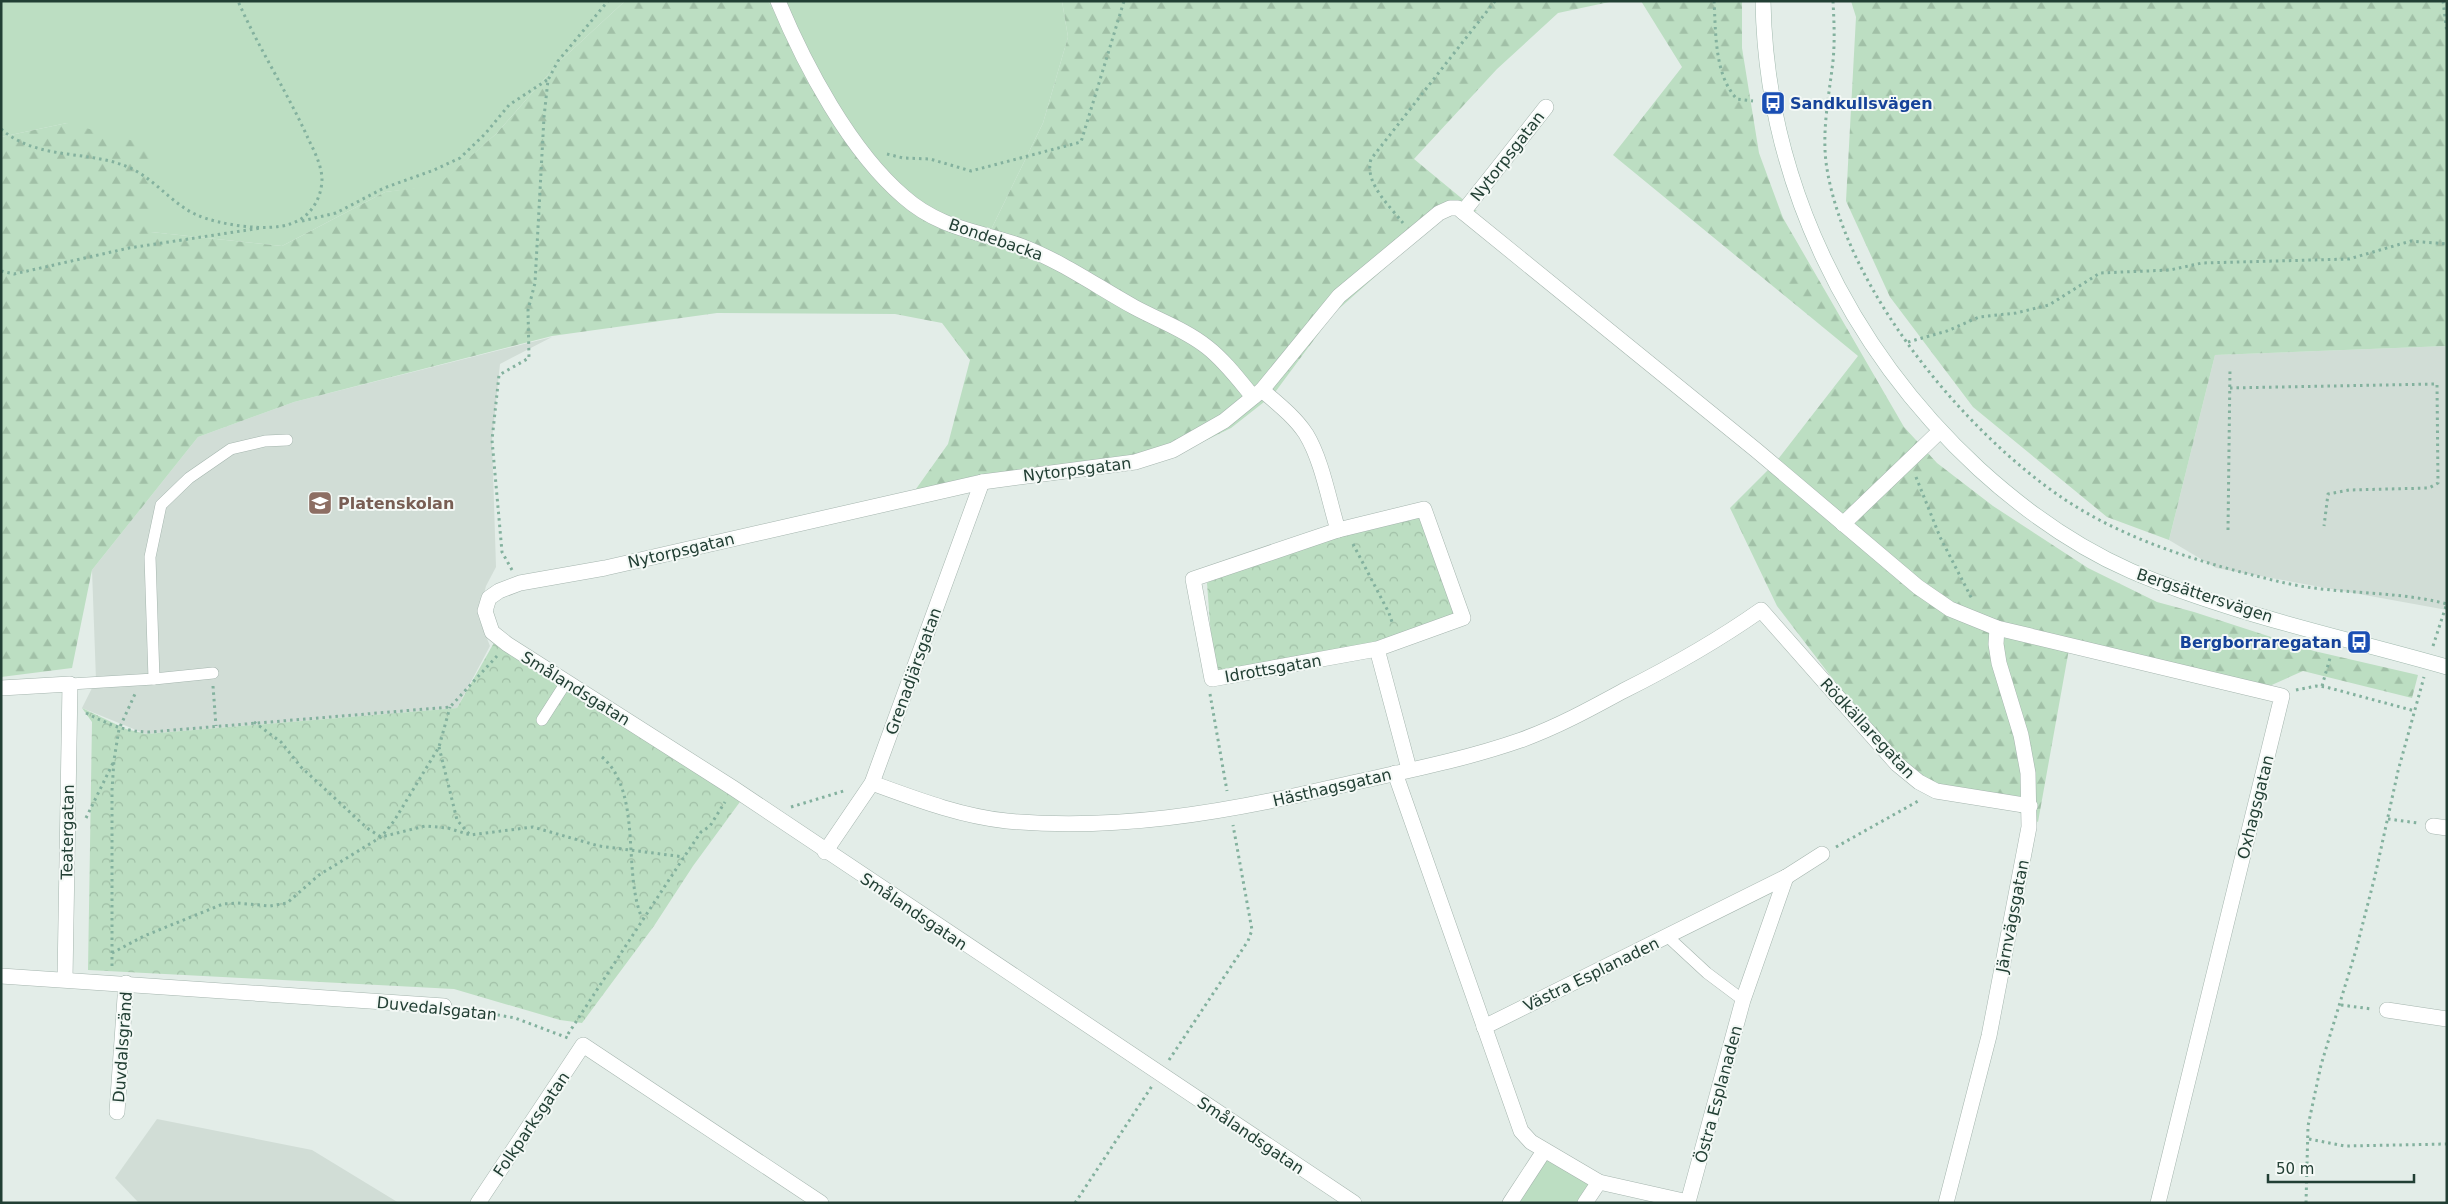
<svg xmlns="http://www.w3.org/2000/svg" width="2448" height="1204" viewBox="0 0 2448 1204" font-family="'DejaVu Sans',sans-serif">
  <defs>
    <pattern id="forest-firs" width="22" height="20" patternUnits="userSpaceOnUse" patternTransform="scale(1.25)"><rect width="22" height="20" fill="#bcdec2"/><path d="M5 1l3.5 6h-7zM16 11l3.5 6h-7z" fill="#a1c0a7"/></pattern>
    <pattern id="park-crowns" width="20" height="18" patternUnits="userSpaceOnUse" patternTransform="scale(1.25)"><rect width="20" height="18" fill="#bcdec2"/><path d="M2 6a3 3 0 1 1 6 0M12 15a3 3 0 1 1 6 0" fill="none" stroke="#a1c0a7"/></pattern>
  </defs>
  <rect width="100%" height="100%" fill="#e3ede8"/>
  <g fill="#d1ddd6">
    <path d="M552,337l-52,27 -8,76 4,127 -10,19 -8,30 12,30 -33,62 -311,26 -64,-26 14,-28 -4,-110 106,-133 96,-35z"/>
    <path d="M2447,346v264l-231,-42 -47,-28 46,-185z"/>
    <path d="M157,1119l155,31 87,53h-260l-24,-25z"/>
  </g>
  <g fill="#bcdec2">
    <path d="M1,1h624l-66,61 -62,71 -59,53 -53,6 -103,54 -131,-14 -84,-109 -66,14z"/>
    <path d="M768,1h294l6,36 -25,86 -56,115 -68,-29 -63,-59z"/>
    <path d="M1548,1152l53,29 -14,22h-72z"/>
  </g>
  <g fill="url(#forest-firs)">
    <path d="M625,1h143l88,149 63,59 68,29 56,-115 25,-86 -6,-36h552l-56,12 -61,56 -83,90 63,52 -36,7 -108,96 -60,81 -42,33 -63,31 -257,37 37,-52 22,-84 -28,-37 -47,-9 -178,-1 -165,23 -258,66 -96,35 -106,133 -20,98 -71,9v-540l66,-14 82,22 2,87 131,14 103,-54 53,-7 59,-52 62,-71z"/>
    <path d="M1641,1h101v47l17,105 24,65 121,209 33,36 56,43 95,62 69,34 37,10 120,39 104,24 -6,23 -109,-27 -47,21 -187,-43 -31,173 -45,-23 -53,-8 -50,-37 -113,-148 -47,-98 45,-45 83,-107 -245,-201 69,-88z"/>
    <path d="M1851,1h596v345l-232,9 -46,185 -62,-23 -134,-110 -83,-110 -44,-96 10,-184z"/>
  </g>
  <g fill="url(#park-crowns)">
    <path d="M1426,512l35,104 -75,31 -172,31 -7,-95 35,-18z"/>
    <path d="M495,641l250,154 -52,71 -39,60 -72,97 -22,-3 -106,-31 -366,-19 4,-248 -10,-14 44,21 20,5 311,-26z"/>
  </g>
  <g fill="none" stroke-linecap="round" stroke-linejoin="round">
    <defs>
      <g id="lane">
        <path d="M154,679l59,-6"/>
        <path d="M70,684l84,-5 -4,-122 11,-52 28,-27 42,-29 34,-8 22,-1"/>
        <path d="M542,720l25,-39"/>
        <path d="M1667,936l40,37 36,27"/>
      </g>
      <g id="street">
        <path d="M778,1c27,65 72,150 126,196 36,32 75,34 117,49 42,16 75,40 113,61 24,13 52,23 73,40 18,14 32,33 46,50"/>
        <path d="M1463,212l83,-105"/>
        <path d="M1262,390c15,13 33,27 44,44 16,26 23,67 32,96"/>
        <path d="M1843,524l97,-93"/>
        <path d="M1377,649l-165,30 -19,-100 145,-49 86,-21 39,109 -86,31 32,120"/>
        <path d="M1,688l69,-4 -5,295"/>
        <path d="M1395,773l126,358 10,11 68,40 89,20 55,-202 43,-123"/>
        <path d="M872,783c44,16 88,33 135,38 107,10 214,-8 318,-32 65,-15 133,-27 196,-49 36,-13 69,-31 102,-49 48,-24 94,-50 138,-81l136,154 22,18 17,9 94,15"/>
        <path d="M2433,826l14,2"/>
        <path d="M825,852l47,-69 110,-301"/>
        <path d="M1,976l443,30"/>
        <path d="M2387,1010l60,9"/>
        <path d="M1484,1027l302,-150 36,-23"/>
        <path d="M117,1112l9,-129"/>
        <path d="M478,1203l105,-158 238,158"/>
        <path d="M1354,1203l-621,-415 -226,-144 -15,-12 -7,-21 4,-13 10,-7 21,-8 85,-15 377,-86 153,-20 38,-12 51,-29 38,-31 77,-94 100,-83 11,-5h8l298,242 162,137 32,22 47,19 285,68 -124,507"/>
        <path d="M1510,1203l34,-52"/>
        <path d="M1585,1203l14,-21"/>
        <path d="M1946,1203l43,-167 40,-209 -1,-54 -7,-38 -22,-72 -3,-19 1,-16"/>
      </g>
      <path id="secondary" d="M1763,1c3,179 85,347 216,468 45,41 95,77 152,102 100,43 211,66 316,96"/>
    </defs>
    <use href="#lane" stroke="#a5b5ae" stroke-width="12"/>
    <use href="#street" stroke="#a5b5ae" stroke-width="16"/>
    <use href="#secondary" stroke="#a1b9ae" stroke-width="16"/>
    <g stroke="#83b19e" stroke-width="3" stroke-dasharray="2.5 4" stroke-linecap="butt">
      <path d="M1714,1c2,31 0,74 23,98l16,2"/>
      <path d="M1833,1c1,20 2,40 0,60 -4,35 -12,73 -6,108 20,121 137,263 237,330 66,44 145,66 221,84 53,12 109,7 162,21"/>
      <path d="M2443,1l4,32"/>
      <path d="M1,129c39,34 94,19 135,42 23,13 38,34 61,44 23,10 70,17 93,9 20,-6 32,-25 32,-46 -1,-15 -9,-29 -15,-42 -21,-46 -49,-89 -69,-135"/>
      <path d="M887,154l16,4 27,1 41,12 110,-29 43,-141"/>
      <path d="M302,221l34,-8 48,-25 50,-18 26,-12 25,-24 24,-29 38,-25"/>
      <path d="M1403,223c-14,-18 -39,-40 -32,-64l124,-158"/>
      <path d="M1,271l13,3 115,-26 132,-20"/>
      <path d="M1908,342l39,-11 32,-14 37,-4 33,-8 51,-32 70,-3 32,-7 147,-4 62,-18 36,3"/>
      <path d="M2230,388l207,-4 1,99 -9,5 -80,2 -21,4 -4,32"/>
      <path d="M1916,477l24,60 32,62"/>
      <path d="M2228,530l2,-162"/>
      <path d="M1353,544l36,69 4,12"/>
      <path d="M512,570l-10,-18 -10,-112 7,-65 30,-17 -1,-48 7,-27 9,-166 4,-37 10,-19 50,-60"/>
      <path d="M2433,646l14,-43"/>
      <path d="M213,686l3,40"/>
      <path d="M2322,686l8,-28"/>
      <path d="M2296,690l20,-4 10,1 89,24"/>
      <path d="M1210,694l17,97"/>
      <path d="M86,713c22,11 39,19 64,19l300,-25 47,-51"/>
      <path d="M254,722l27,20 20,25 66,61 14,9 44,-11 23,2 22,7 63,-8 66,19 85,11"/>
      <path d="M439,747l18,73 13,15"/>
      <path d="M602,757c41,35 20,115 40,161"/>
      <path d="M791,807l56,-17"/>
      <path d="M86,818l27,-55"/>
      <path d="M2388,819l30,4"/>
      <path d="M1836,847l84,-47"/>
      <path d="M112,953l32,-17 79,-32 14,-1 33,3 17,-3 32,-28 62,-38 13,-16 45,-74 11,-40"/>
      <path d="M112,966v-176l2,-30 5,-31 16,-35"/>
      <path d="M2341,1005l31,4"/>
      <path d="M459,1008l56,10 53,20"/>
      <path d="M568,1034l116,-177 17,-25 9,-6 15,-24"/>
      <path d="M1169,1060l79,-119 4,-11 -19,-105"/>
      <path d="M2309,1139l36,7 102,-2"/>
      <path d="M1075,1203l77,-117"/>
      <path d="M2306,1203l2,-77 13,-61 35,-115 19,-74 23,-105 26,-94"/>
    </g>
    <use href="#lane" stroke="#fff" stroke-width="11"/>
    <use href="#street" stroke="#fff" stroke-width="15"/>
    <use href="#secondary" stroke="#fff" stroke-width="15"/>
  </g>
  <defs>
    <symbol id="bus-square" viewBox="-11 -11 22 22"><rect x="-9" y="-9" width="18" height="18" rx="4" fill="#1a4fb4" stroke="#f4f9f6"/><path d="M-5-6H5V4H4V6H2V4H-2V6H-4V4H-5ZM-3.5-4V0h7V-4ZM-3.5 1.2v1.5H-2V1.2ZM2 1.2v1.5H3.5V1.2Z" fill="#fff"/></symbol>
    <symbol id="school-square" viewBox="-11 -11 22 22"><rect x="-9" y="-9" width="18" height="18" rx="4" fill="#8d6e63" stroke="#f4f9f6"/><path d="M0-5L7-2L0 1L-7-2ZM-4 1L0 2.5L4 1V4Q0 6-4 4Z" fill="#fff"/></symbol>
  </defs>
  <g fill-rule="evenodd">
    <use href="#bus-square" x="1759" y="89" width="28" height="28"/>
    <use href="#school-square" x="306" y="489" width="28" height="28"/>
    <use href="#bus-square" x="2345" y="628" width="28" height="28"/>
  </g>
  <g text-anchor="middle" stroke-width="4" stroke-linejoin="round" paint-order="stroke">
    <g font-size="16" font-weight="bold" fill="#164399" stroke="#f4f9f6" text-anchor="start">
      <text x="1790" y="109">Sandkullsvägen</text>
      <text x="2342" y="648" text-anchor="end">Bergborraregatan</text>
    </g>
    <g font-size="16" fill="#223f34" stroke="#f4f9f6">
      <text transform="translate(1507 156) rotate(-52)" y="6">Nytorpsgatan</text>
      <text transform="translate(996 239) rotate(19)" y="6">Bondebacka</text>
      <text transform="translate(1077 469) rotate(-7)" y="6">Nytorpsgatan</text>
      <text transform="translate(681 550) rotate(-13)" y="6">Nytorpsgatan</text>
      <text transform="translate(2205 595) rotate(18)" y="6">Bergsättersvägen</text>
      <text transform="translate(1273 668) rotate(-10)" y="6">Idrottsgatan</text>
      <text transform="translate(913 671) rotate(-70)" y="6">Grenadjärsgatan</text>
      <text transform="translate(576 688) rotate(32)" y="6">Smålandsgatan</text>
      <text transform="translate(1868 728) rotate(47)" y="6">Rödkällaregatan</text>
      <text transform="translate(1332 787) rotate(-13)" y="6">Hästhagsgatan</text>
      <text transform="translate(2255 807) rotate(-76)" y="6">Oxhagsgatan</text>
      <text transform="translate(67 832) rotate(-89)" y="6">Teatergatan</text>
      <text transform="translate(914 911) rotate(34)" y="6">Smålandsgatan</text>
      <text transform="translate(2012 916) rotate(-79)" y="6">Järnvägsgatan</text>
      <text transform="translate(1591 974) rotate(-26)" y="6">Västra Esplanaden</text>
      <text transform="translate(437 1008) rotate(6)" y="6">Duvedalsgatan</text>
      <text transform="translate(122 1047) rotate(-86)" y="6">Duvdalsgränd</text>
      <text transform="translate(1718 1094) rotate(-75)" y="6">Östra Esplanaden</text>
      <text transform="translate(531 1124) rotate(-56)" y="6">Folkparksgatan</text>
      <text transform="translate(1251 1135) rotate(34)" y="6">Smålandsgatan</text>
    </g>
    <g font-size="16" font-weight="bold" fill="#785e54" stroke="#f4f9f6" text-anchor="start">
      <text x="338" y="509">Platenskolan</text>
    </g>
  </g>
  <rect width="2448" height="1204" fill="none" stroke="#223f34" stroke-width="5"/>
  <path d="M2268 1174v8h146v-8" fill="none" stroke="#223f34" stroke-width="2.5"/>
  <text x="2276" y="1174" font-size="15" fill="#223f34" stroke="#f4f9f6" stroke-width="4" paint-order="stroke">50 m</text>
</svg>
